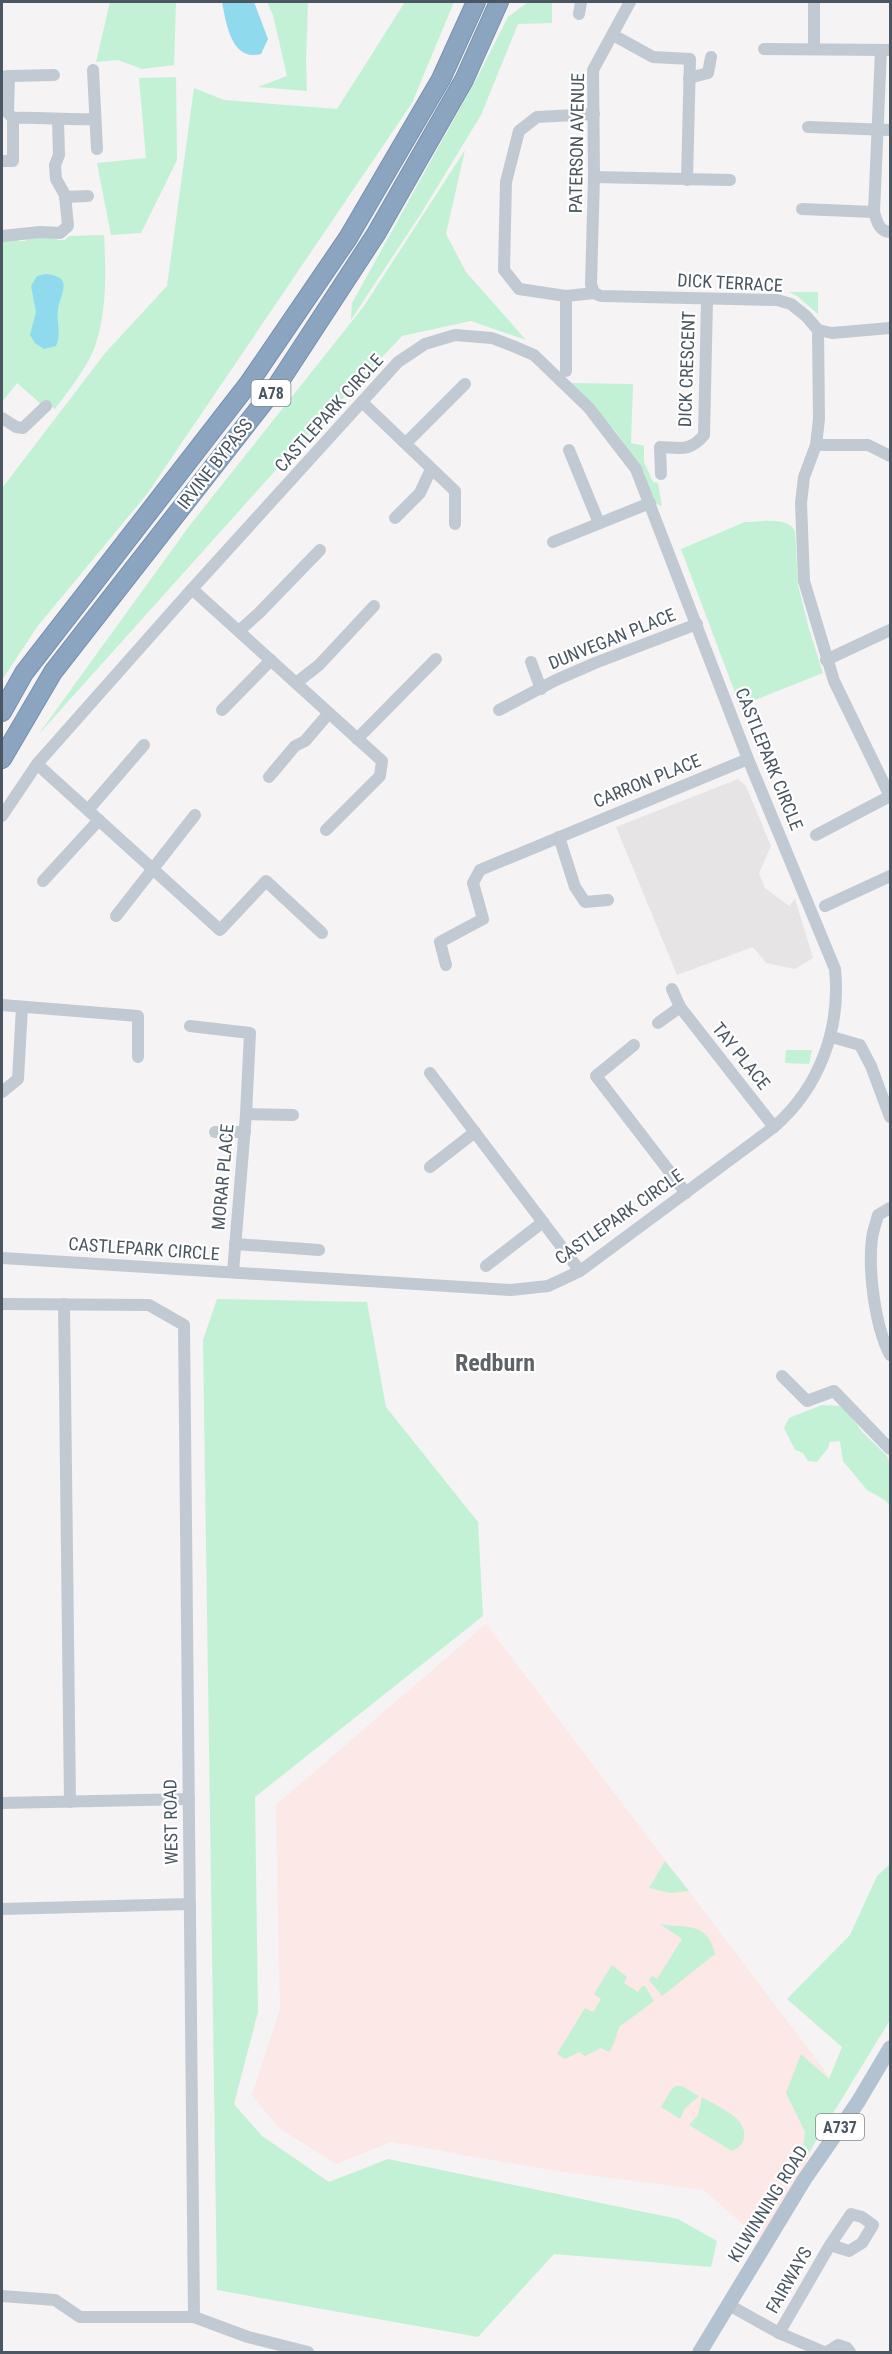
<svg xmlns="http://www.w3.org/2000/svg" width="892" height="2354" viewBox="0 0 892 2354" font-family="'Roboto Condensed',sans-serif">
  <rect width="100%" height="100%" fill="#f5f3f3"/>
  <path fill="#e6e4e5" d="M738,779l8,7 25,60 -12,27 6,15 24,18 6,-7 18,59 -18,11 -29,-6 -13,-16 -76,28 -61,-148z"/>
  <path fill="#fce8e6" d="M486,1624l352,464 -68,160 -66,-58 -154,-20 -159,-28 -55,22 -57,-36 -27,-33 28,-86 -4,-204z"/>
  <g fill="#c3f1d5">
    <path d="M110,2h66l-2,63 -32,4 -24,-9 -22,2z"/>
    <path d="M267,2h41l-2,59 1,30 -49,-4 29,-11 -14,-61z"/>
    <path d="M405,2h49l-42,101 -265,391 -110,133 -35,53v-192l104,-136 61,-66 27,-198 30,12 113,9z"/>
    <path d="M528,2h24v21l-34,1 -37,91 -59,97 -71,108 1,-17 126,-227 30,-59z"/>
    <path d="M176,77l1,83 -36,73 -30,2 -14,-72 49,-5 -7,-80z"/>
    <path d="M465,150l-19,84 20,38 60,68 -55,-19 -69,15 -119,126 -245,273 152,-210 174,-219z"/>
    <path d="M48,234l10,6h7l4,-4 35,-1c2,36 3,77 -9,111 -6,19 -28,47 -40,63l-8,-6 -6,1 -24,-21 -15,19v-161l13,-3 4,3h6l3,-3z"/>
    <path d="M789,292h29v22l-21,-18z"/>
    <path d="M571,383l62,1 -2,59 13,3v16l9,20 5,1 4,23 -9,-3 -9,-31 -28,-40z"/>
    <path d="M745,522c15,0 42,-6 50,9l3,54 11,44 14,44 -83,33 -59,-157z"/>
    <path d="M786,1050h26l-3,14 -24,-1z"/>
    <path d="M217,1299l150,3 19,105 92,115 5,94 -228,181 3,215 -24,92 28,32 67,46 59,-23 290,60 39,22 -6,26 -157,-13 -76,83 -261,-47 -14,-950z"/>
    <path d="M822,1405l18,1 11,10 11,16 25,24 3,10v40l-5,-6 -18,-10 -24,-29 -3,-20 -10,1 -2,6 -11,14 -9,-1 -5,-8 -8,-3 -11,-22 5,-10z"/>
    <path d="M665,1861l24,30 -19,2 -21,-5z"/>
    <path d="M890,1864v156l-85,139 -3,-4 3,-23 -19,-39 15,-39 28,25 13,-32 -55,-48 63,-64 27,-59z"/>
    <path d="M660,1924c26,5 47,-4 55,30l-53,42 -13,-16 3,-4 5,3 25,-40z"/>
    <path d="M612,1965l15,12 -3,6 14,9 4,-6h3l9,15 -35,26 -5,16 -5,9 -8,-4 -16,8 -6,-4 -14,7 -8,-5 28,-46 8,4 8,-13 -7,-5z"/>
    <path d="M676,2086h6l17,10 -14,12 -5,11 -19,-12 10,-17z"/>
    <path d="M702,2097c14,9 46,20 42,41 -1,6 -6,11 -12,13l-43,-26 9,-10z"/>
  </g>
  <g fill="#90daee">
    <path d="M222,2h32l14,37 -7,15c-30,8 -35,-32 -39,-52z"/>
    <path d="M46,274c28,3 15,18 12,35 -2,14 4,24 -2,37l-12,3 -9,-6 -5,-8 6,-23 -5,-26 6,-10z"/>
  </g>
  <g fill="none" stroke-linecap="round" stroke-linejoin="round">
    <defs>
      <g id="highway">
        <path d="M2,712l22,-39 225,-290 99,-145 93,-159 35,-77"/>
        <path d="M2,759l51,-87 225,-288 98,-150 88,-154 35,-78"/>
      </g>
    </defs>
    <use href="#highway" stroke="#7690ad" stroke-width="20"/>
    <g stroke="#c1cad2" stroke-width="12">
      <path d="M579,14l2,-12"/>
      <path d="M613,35l40,22 37,2 -3,121"/>
      <path d="M764,49l126,1"/>
      <path d="M814,49v-47"/>
      <path d="M881,50l-7,162c3,9 5,20 16,20"/>
      <path d="M93,70l4,79"/>
      <path d="M9,76l45,-1"/>
      <path d="M2,77l7,-1 -1,37 5,5"/>
      <path d="M689,78l19,-5 3,-16"/>
      <path d="M13,118c28,-1 53,2 81,1"/>
      <path d="M808,127l82,3"/>
      <path d="M2,161h11v-43"/>
      <path d="M594,177l136,3"/>
      <path d="M65,197l23,-1"/>
      <path d="M802,209l72,3"/>
      <path d="M2,236l38,-4 20,1 8,-7 -3,-31 -9,-16 -1,-14 4,-10 -1,-34"/>
      <path d="M594,293l-28,3 -47,-7 -15,-19 2,-88 13,-51 18,-14 57,-3"/>
      <path d="M594,293l7,3 176,4 14,4 15,12 12,14 14,3 58,-5"/>
      <path d="M594,293l-3,-9 3,-107 -1,-107 37,-68"/>
      <path d="M818,330l1,89 -3,26 -12,32 -3,26 3,78 30,100 56,115"/>
      <path d="M566,371v-75"/>
      <path d="M362,402l93,89v33"/>
      <path d="M2,418l14,9 7,1 23,-22"/>
      <path d="M406,443l59,-59"/>
      <path d="M816,445h52l22,11"/>
      <path d="M569,450l30,73"/>
      <path d="M661,474l-1,-27c20,1 30,5 44,-12l3,-135"/>
      <path d="M395,518l25,-25 11,-24"/>
      <path d="M553,542l97,-39"/>
      <path d="M192,589l190,172 -2,15 -54,54"/>
      <path d="M239,631l20,-18 61,-63"/>
      <path d="M826,660l64,-30"/>
      <path d="M531,662l10,27"/>
      <path d="M296,683l23,-18 55,-59"/>
      <path d="M222,710l49,-50"/>
      <path d="M499,710l57,-30 39,-17 102,-39"/>
      <path d="M357,739l79,-80"/>
      <path d="M37,764l183,166 46,-49 56,52"/>
      <path d="M269,777l26,-31 10,-5 24,-28"/>
      <path d="M88,810l56,-65"/>
      <path d="M2,816l35,-52 155,-175 206,-227 27,-18 30,-9 37,3 21,8 21,9 55,53 47,61 112,290 87,210c6,59 -15,118 -61,158l-194,144 -32,15 -37,4 -509,-32"/>
      <path d="M816,835l74,-39"/>
      <path d="M559,837l16,50 10,15 23,-2"/>
      <path d="M43,881l56,-61"/>
      <path d="M825,906l65,-30"/>
      <path d="M116,916l79,-101"/>
      <path d="M446,965l-6,-23 43,-23 -10,-36 7,-13 268,-111"/>
      <path d="M672,989l8,18 94,120"/>
      <path d="M2,1005l136,11v41"/>
      <path d="M658,1023l22,-16"/>
      <path d="M190,1026l60,7 -4,81 -13,158"/>
      <path d="M832,1037l28,8 11,21 19,51"/>
      <path d="M634,1045l-38,31 90,117"/>
      <path d="M430,1073l150,198"/>
      <path d="M2,1092l16,-13 4,-72"/>
      <path d="M246,1114l47,1"/>
      <path d="M215,1132h30"/>
      <path d="M430,1167l45,-35"/>
      <path d="M890,1208l-12,7c-2,8 -5,16 -6,23 -4,34 3,88 18,117"/>
      <path d="M235,1244l84,6"/>
      <path d="M486,1266l57,-44"/>
      <path d="M2,1304l147,1 35,20 10,992"/>
      <path d="M64,1304l6,498"/>
      <path d="M782,1376l25,25 27,-10 56,58"/>
      <path d="M2,1803l187,-4"/>
      <path d="M2,1909l188,-5"/>
      <path d="M2,2296l53,4 25,17h114l54,20 60,15"/>
      <path d="M729,2305l50,28 45,19"/>
      <path d="M779,2333l51,-88 21,-31 11,3 11,8 -11,18 -13,8 -19,-6"/>
      <path d="M827,2352l11,-7 9,3 3,4"/>
    </g>
    <path stroke="#b3c2d1" stroke-width="15" d="M700,2352l104,-172 54,-78 32,-54"/>
    <use href="#highway" stroke="#8ba5c1" stroke-width="18"/>
  </g>
  <g text-anchor="middle" stroke-width="4.5" stroke-linejoin="round" paint-order="stroke">
    <g fill="#fff" stroke="#808990" stroke-width="1.5">
      <rect x="251.5" y="380" width="39" height="26" rx="4.5"/>
      <rect x="816" y="2114" width="48" height="26" rx="4.5"/>
    </g>
    <g font-size="16" font-weight="bold" fill="#4a5661">
      <text x="271" y="399">A78</text>
      <text x="840" y="2133">A737</text>
    </g>
    <g font-size="18" fill="#4a5661" stroke="#fff">
      <text transform="translate(577 143) rotate(-89)" y="6">PATERSON AVENUE</text>
      <text transform="translate(730 283) rotate(3)" y="6">DICK TERRACE</text>
      <text transform="translate(687 369) rotate(-88)" y="6">DICK CRESCENT</text>
      <text transform="translate(329 413) rotate(-48)" y="6">CASTLEPARK CIRCLE</text>
      <text transform="translate(215 464) rotate(-52)" y="6">IRVINE BYPASS</text>
      <text transform="translate(612 639) rotate(-22)" y="6">DUNVEGAN PLACE</text>
      <text transform="translate(769 759) rotate(68)" y="6">CASTLEPARK CIRCLE</text>
      <text transform="translate(647 781) rotate(-22)" y="6">CARRON PLACE</text>
      <text transform="translate(741 1056) rotate(51)" y="6">TAY PLACE</text>
      <text transform="translate(223 1177) rotate(-85)" y="6">MORAR PLACE</text>
      <text transform="translate(619 1217) rotate(-35)" y="6">CASTLEPARK CIRCLE</text>
      <text transform="translate(144 1249) rotate(4)" y="6">CASTLEPARK CIRCLE</text>
      <text transform="translate(171 1822) rotate(-91)" y="6">WEST ROAD</text>
      <text transform="translate(768 2204) rotate(-58)" y="6">KILWINNING ROAD</text>
      <text transform="translate(789 2280) rotate(-60)" y="6">FAIRWAYS</text>
    </g>
    <g font-size="24" font-weight="bold" fill="#5f6368" stroke="#fff">
      <text x="495" y="1371">Redburn</text>
    </g>
  </g>
  <rect width="892" height="2354" fill="none" stroke="#4a5661" stroke-width="6"/>
</svg>
